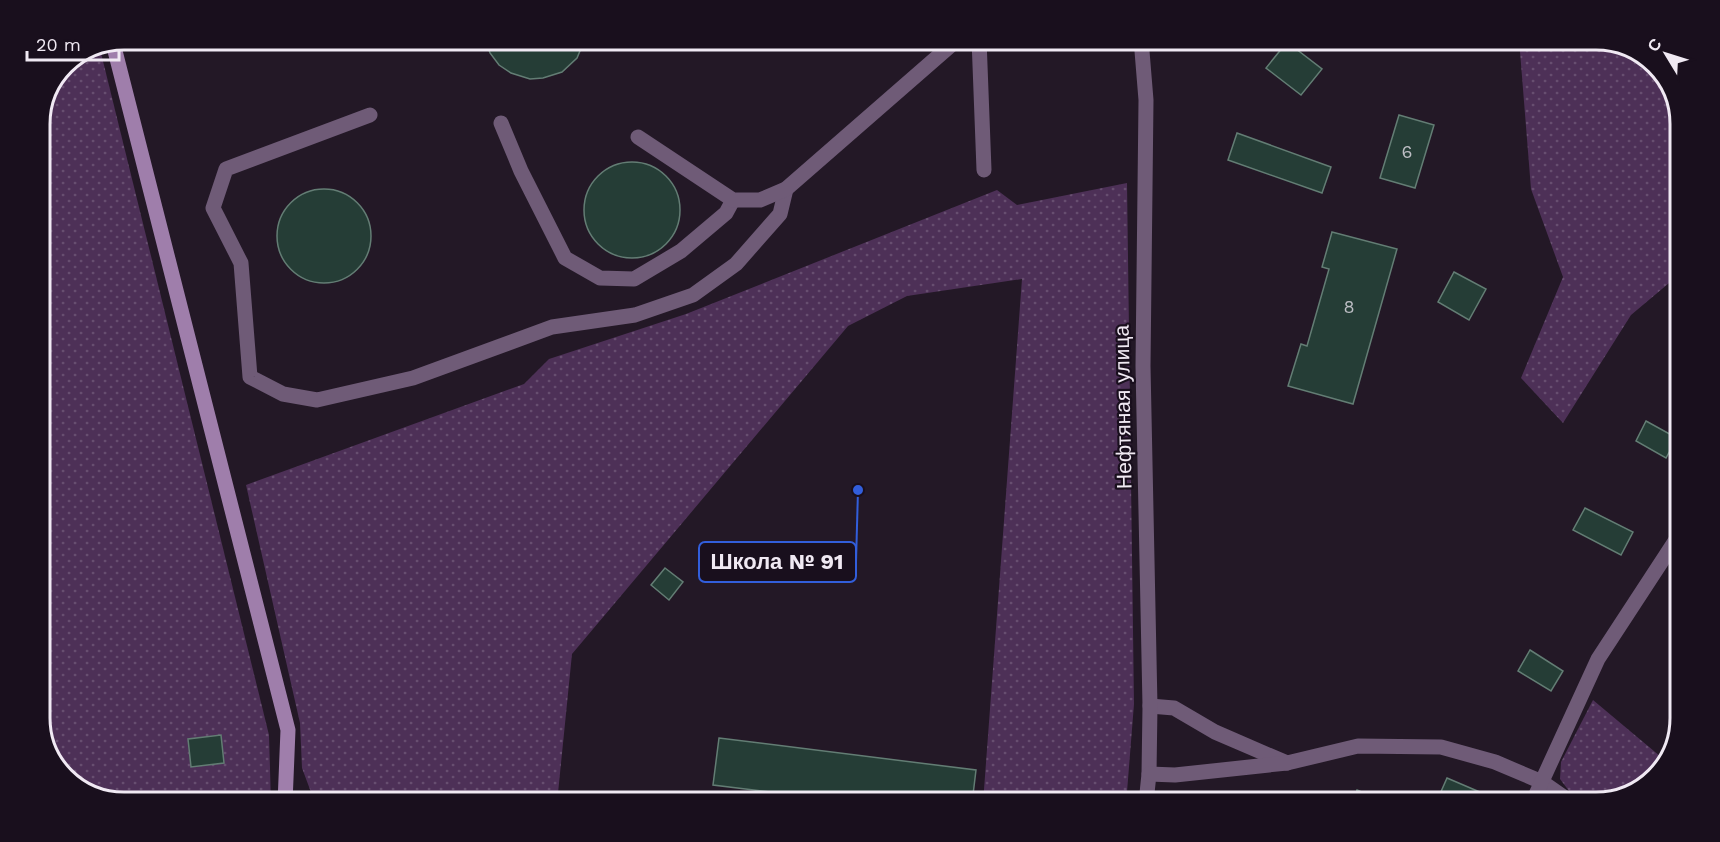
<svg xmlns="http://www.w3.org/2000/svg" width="1720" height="842" viewBox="0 0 1720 842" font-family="'Work Sans',sans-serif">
  <defs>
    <pattern id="grass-dots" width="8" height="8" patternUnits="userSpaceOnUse" patternTransform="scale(1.5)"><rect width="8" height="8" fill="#4d3057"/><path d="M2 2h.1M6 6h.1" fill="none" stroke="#674e70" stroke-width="1.8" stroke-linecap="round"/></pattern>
    <pattern id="forest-crowns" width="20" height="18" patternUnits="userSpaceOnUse" patternTransform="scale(1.5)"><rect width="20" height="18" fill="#4d3057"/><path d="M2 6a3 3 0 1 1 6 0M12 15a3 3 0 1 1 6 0" fill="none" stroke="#674e70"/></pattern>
  </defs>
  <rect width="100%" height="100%" fill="#231826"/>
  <g fill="url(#grass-dots)">
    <path d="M1519,39h77l37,9 29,25 19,71v129l-50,42 -68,108 -42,-45 42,-101 -32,-88z"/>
    <path d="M100,49l169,686 2,68h-147l-37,-9 -34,-28 -14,-42v-605l25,-55z"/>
    <path d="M1127,183l7,521 -7,88 -9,10 -135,1 39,-524 -115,17 -59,30 -276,328 -15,149h-242l-13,-35 -2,-45 -54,-238 278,-101 25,-25 137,-45 311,-124 20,15z"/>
    <path d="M1593,700l74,62 -24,27 -46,14h-12l-16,-12 -9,-12 1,-17z"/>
  </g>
  <path fill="url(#forest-crowns)" d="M1662,73l5,4 14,42v25z"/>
  <g fill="#253d36" stroke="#637d74" stroke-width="1.5">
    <path d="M485,39h100l-8,19 -15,14 -19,6 -13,1 -19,-6 -12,-8 -9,-12z"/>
    <path d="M773,39h43l-20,5 -12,-1z"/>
    <path d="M1287,42l35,27 -21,26 -35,-27z"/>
    <path d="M1399,115l35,10 -19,63 -35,-10z"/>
    <path d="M1237,133l94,34 -9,26 -94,-33z"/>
    <circle cx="632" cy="210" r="48"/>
    <circle cx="324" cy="236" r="47"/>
    <path d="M1332,232l65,17 -44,155 -65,-18 13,-42 6,2 22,-77 -7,-2z"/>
    <path d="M1454,272l32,17 -17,31 -31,-18z"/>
    <path d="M1646,421l31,17 -11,20 -30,-17z"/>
    <path d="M1585,508l48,24 -12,23 -48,-25z"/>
    <path d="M665,568l18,14 -14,18 -18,-15z"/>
    <path d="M1530,650l33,21 -12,20 -33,-20z"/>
    <path d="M221,735l3,28 -33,4 -3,-28z"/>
    <path d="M719,738l257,32 -4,33h-111l-148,-18z"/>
    <path d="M1447,778l49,21 -2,4h-58z"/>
    <path d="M1357,790l31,13h-36z"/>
  </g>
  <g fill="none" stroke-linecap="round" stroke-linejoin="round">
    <g stroke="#6f5b77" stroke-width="15">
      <path d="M979,39l5,131"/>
      <path d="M370,115l-144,54 -13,39 28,55 9,114 33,17 34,6 96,-22 139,-51 83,-12 58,-20 43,-31 44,-50 6,-25"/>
      <path d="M501,123l20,48 44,87 35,20 34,1 47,-28 45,-38 7,-13"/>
      <path d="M638,137l95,63h27l26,-11 172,-150"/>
      <path d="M1150,706l24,2 41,24 72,31"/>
    </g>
    <g stroke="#6f5b77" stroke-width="15">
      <path d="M1141,39l5,61 -3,266 7,340 -1,68 -3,29"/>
      <path d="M1149,774l26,1 112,-12 71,-17 83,1 54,15 47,20 30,21"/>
      <path d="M1532,803l66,-144 83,-127"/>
    </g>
    <path stroke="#9f7eab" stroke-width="15" d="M113,43l175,687 -3,73"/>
  </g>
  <g text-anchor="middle" stroke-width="4.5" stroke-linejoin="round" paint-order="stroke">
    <g font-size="18" fill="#bdbec4">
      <text x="1407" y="158">6</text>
      <text x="1349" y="313">8</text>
    </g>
    <g font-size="21" fill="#f0e9f3" stroke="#190f1d">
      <text transform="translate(1123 407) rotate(-91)" y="7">Нефтяная улица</text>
    </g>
  </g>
  <path d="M0 0H1720V842H0ZM124 50H1596A74 74 0 0 1 1670 124V718A74 74 0 0 1 1596 792H124A74 74 0 0 1 50 718V124A74 74 0 0 1 124 50Z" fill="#190f1d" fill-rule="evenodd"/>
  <path fill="none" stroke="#f0e9f3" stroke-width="3" d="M124 50H1596A74 74 0 0 1 1670 124V718A74 74 0 0 1 1596 792H124A74 74 0 0 1 50 718V124A74 74 0 0 1 124 50Z"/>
  <path fill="none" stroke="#325edb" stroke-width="2" d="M858 490L856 562"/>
  <circle fill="#325edb" stroke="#190f1d" stroke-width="2" cx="858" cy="490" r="6"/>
  <rect fill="#190f1d" stroke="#325edb" stroke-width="2" x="699" y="542" width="157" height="40" rx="6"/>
  <g font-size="22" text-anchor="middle" font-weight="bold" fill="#f0e9f3">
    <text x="777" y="569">Школа № 91</text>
  </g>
  <g transform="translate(1666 54) rotate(308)" stroke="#190f1d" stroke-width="4.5" paint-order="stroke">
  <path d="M0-4.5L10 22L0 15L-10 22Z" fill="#f0e9f3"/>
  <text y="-9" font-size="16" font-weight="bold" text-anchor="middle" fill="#f0e9f3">С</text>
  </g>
  <path d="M27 51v9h92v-9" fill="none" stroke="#f0e9f3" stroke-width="3"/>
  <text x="36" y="51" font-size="18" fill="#f0e9f3" stroke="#190f1d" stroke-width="4.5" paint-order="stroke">20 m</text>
</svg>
